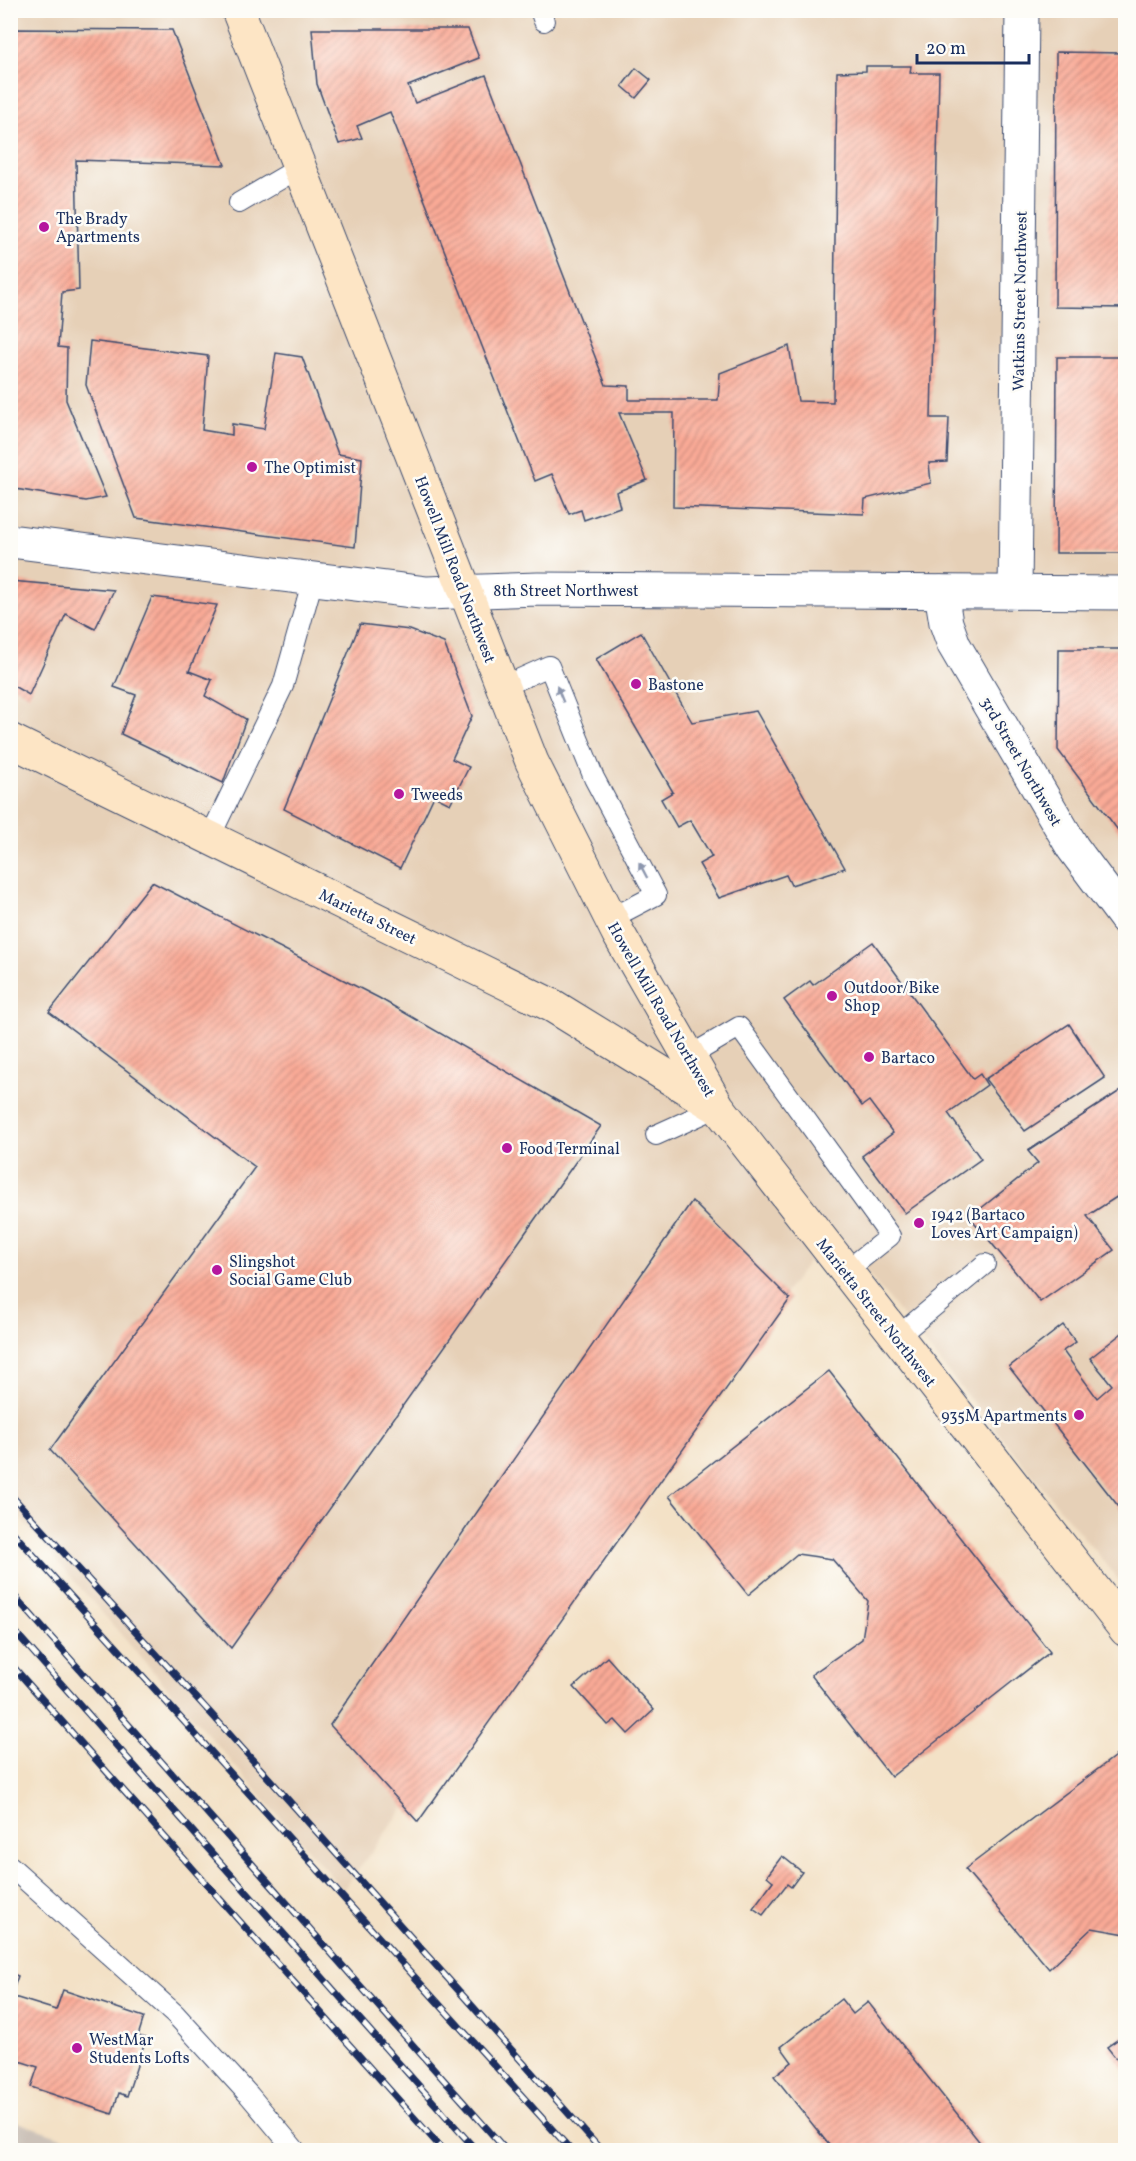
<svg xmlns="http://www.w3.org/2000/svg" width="1136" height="2161" viewBox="0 0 1136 2161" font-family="Vollkorn,serif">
  <defs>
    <pattern id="building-hatch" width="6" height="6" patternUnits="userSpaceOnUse" patternTransform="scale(1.5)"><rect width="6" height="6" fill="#faaa96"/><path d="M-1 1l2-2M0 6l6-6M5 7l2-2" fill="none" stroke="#ca8b7e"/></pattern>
  </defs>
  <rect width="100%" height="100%" fill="#fdfcf7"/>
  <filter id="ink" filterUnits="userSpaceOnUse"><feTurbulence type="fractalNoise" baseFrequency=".0167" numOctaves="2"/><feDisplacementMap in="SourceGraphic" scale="12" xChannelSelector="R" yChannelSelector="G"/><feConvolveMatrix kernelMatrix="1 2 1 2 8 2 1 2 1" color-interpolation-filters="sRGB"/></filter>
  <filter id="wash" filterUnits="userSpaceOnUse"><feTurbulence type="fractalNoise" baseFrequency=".008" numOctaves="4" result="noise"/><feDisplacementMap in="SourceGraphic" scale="24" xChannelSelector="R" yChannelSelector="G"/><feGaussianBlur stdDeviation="1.35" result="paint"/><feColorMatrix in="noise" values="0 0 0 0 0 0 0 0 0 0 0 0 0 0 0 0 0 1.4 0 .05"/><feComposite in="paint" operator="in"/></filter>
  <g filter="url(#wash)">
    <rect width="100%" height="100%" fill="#f3e1c6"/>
    <path fill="#e6d0b7" d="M10,11h1115v1577l-293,-358 -489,660 -332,-382z"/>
    <path fill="#ccc2b9" d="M11,2120l89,30h-89z"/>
    <g id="blocks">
      <g fill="url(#building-hatch)">
        <path d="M10,29l162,1 53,135 -149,-5 3,130 -17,2 -4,55 9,1 -1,52 40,97 -20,4 -76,-13z"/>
        <path d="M312,29h156l11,29 -71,28 7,17 71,-28 120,310 23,1v14h89l2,-27 69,-27 9,55 35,1 4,-330 29,-1v-5h45l-1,7h29l-8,345h18l-2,44 -18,1 2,20 -66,16 -1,15 -191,-7 1,-94h-55l28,67 -31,12 4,15 -36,13 -3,-10 -12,4 -17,-40 -17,7 -145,-369 -33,14 5,12 -23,6 -22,-60z"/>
        <path d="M1056,52l70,1v255l-71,-1z"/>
        <path d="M636,68l15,12 -15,18 -14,-12z"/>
        <path d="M90,341l118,15 -6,74 30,5v-11l32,5 12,-76 26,4 36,97 24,4 -7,89 -219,-29 -50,-133z"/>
        <path d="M1057,357h69v196h-70z"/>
        <path d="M10,581l104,9 -19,39 -29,-15 -37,81 -19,-11z"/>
        <path d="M152,597l65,8 -28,66 23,9 -7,16 41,23 -23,64 -102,-49 15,-39 -22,-8z"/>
        <path d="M360,624l50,6 34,13 28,73 -20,43 17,8 -19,37 -16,-8 -34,72 -116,-59z"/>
        <path d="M641,632l51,90 64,-11 89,157 -54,17 -5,-10 -67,23 -20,-34 13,-7 -22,-37 -13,7 -16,-28 12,-7 -77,-133z"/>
        <path d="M1059,649h67v192l-68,-91z"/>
        <path d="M152,882l227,116 222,128 -370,522 -181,-198 205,-283 -206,-155z"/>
        <path d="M873,942l100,137 7,-5 7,11 -39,28 33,46 -76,54 -43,-57 31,-23 -24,-32 -7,5 -78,-106 26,-19 3,4z"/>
        <path d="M1069,1024l36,54 -80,53 -40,-52z"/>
        <path d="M1126,1087v104l-39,25 27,34 -74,52 -70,-85 68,-54 -10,-12z"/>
        <path d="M692,1201l98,98 -372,523 -88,-97z"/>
        <path d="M1063,1325l13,17 -13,9 34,47 15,-13 -22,-27 36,-28v186l-117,-149z"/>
        <path d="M829,1371l221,281 -159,125 -80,-102 51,-36 6,-38 -36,-42 -35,-5 -49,41 -79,-99z"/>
        <path d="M607,1657l47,53 -26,24 -13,-14 -7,5 -34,-38z"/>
        <path d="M1126,1748v186l-34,-6 -43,41 -84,-100z"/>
        <path d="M782,1856l20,16 -11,15 -4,-3 -24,31 -10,-7 20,-27 -6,-5z"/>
        <path d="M10,1973l8,3 -7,20 45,14 7,-20 81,27 -6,19 8,2 -19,58 -8,-3 -7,21 -81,-27 7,-20 -28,-9z"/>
        <path d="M841,1999l12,15 15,-12 118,148h-153l-59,-74 18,-14 -11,-15z"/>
        <path d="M1126,2034v37l-19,-24z"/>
      </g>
    </g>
  </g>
  <g filter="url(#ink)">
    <use href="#blocks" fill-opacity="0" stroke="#3b4a6e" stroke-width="1.5"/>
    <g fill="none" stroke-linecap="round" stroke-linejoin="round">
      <defs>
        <g id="lane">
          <path d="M540,10l4,11"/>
          <path d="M239,203l60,-35"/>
          <path d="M502,687l47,-21 45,112 62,117 -46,24"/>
          <path d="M209,839l74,-153 30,-107"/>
          <path d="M688,1057l51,-30 151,209 -44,35"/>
          <path d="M656,1135l62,-28"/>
          <path d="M897,1337l88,-73"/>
          <path d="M10,1866l165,148 74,81 46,55"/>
        </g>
        <g id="street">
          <path d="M10,541l417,52 111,-4 588,4"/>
          <path d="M941,592l5,31 8,22 119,203 53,71"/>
          <path d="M1015,592l7,-582"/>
        </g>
        <g id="secondary">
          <path d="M238,10l294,752 86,171 100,174 408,523"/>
          <path d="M10,740l543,266 161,99"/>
        </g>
      </defs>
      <use href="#lane" stroke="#3b4a6e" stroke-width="22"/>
      <use href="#street" stroke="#3b4a6e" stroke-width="35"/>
      <use href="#secondary" stroke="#3b4a6e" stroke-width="35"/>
      <use href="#lane" stroke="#fff" stroke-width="20"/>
      <use href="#street" stroke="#fff" stroke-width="33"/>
      <use href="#secondary" stroke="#fde5c5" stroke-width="33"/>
      <defs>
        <g id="rail">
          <path d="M10,1494l205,224 386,432"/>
          <path d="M10,1529l561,621"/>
          <path d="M10,1591l496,559"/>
          <path d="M10,1626l466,524"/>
          <path d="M10,1663l433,487"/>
        </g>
      </defs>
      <use href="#rail" stroke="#1b2f5e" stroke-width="7"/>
      <use href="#rail" stroke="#fdfcf7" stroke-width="4.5" stroke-dasharray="14" stroke-linecap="butt"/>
    </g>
    <defs><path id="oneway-solid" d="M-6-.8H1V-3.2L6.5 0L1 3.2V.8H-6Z" transform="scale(1.5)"/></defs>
    <g fill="#8d97ae">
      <use href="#oneway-solid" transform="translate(560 694) rotate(-112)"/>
      <use href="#oneway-solid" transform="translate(643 870) rotate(-118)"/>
    </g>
  </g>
  <g fill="#b5179e" stroke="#fdfcf7" stroke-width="2">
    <circle cx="44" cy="227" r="6"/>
    <circle cx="252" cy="467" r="6"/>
    <circle cx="636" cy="684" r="6"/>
    <circle cx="399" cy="794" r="6"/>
    <circle cx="832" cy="996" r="6"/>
    <circle cx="869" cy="1057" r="6"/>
    <circle cx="507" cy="1148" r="6"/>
    <circle cx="919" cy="1223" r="6"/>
    <circle cx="217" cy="1270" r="6"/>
    <circle cx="1079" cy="1415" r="6"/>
    <circle cx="77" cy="2048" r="6"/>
  </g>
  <g text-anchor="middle" stroke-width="5" stroke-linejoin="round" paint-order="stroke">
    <g font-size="16" fill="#1b2f5e" stroke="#fdfcf7" text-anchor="start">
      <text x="56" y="224">The Brady<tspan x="56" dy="18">Apartments</tspan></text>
      <text x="264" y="473">The Optimist</text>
      <text x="648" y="690">Bastone</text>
      <text x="411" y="800">Tweeds</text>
      <text x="844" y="993">Outdoor/Bike<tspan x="844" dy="18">Shop</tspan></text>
      <text x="881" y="1063">Bartaco</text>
      <text x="519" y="1154">Food Terminal</text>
      <text x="931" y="1220">1942 (Bartaco<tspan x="931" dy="18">Loves Art Campaign)</tspan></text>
      <text x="229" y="1267">Slingshot<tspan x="229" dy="18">Social Game Club</tspan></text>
      <text x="1067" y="1421" text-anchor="end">935M Apartments</text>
      <text x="89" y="2045">WestMar<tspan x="89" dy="18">Students Lofts</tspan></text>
    </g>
    <g font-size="16" fill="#1b2f5e" stroke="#fdfcf7">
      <text transform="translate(1019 301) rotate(-89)" y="6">Watkins Street Northwest</text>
      <text transform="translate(456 569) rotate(69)" y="6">Howell Mill Road Northwest</text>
      <text x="566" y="596">8th Street Northwest</text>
      <text transform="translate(1022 761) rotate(60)" y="6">3rd Street Northwest</text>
      <text transform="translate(368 916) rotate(26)" y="6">Marietta Street</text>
      <text transform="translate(662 1009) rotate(60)" y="6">Howell Mill Road Northwest</text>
      <text transform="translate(877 1312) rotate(52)" y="6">Marietta Street Northwest</text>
    </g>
  </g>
  <rect width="1136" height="2161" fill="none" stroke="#fdfcf7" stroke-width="36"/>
  <path d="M917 54v9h112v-9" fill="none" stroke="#1b2f5e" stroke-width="3"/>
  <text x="926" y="54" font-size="18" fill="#1b2f5e" stroke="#fdfcf7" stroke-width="4.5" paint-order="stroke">20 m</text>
</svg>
